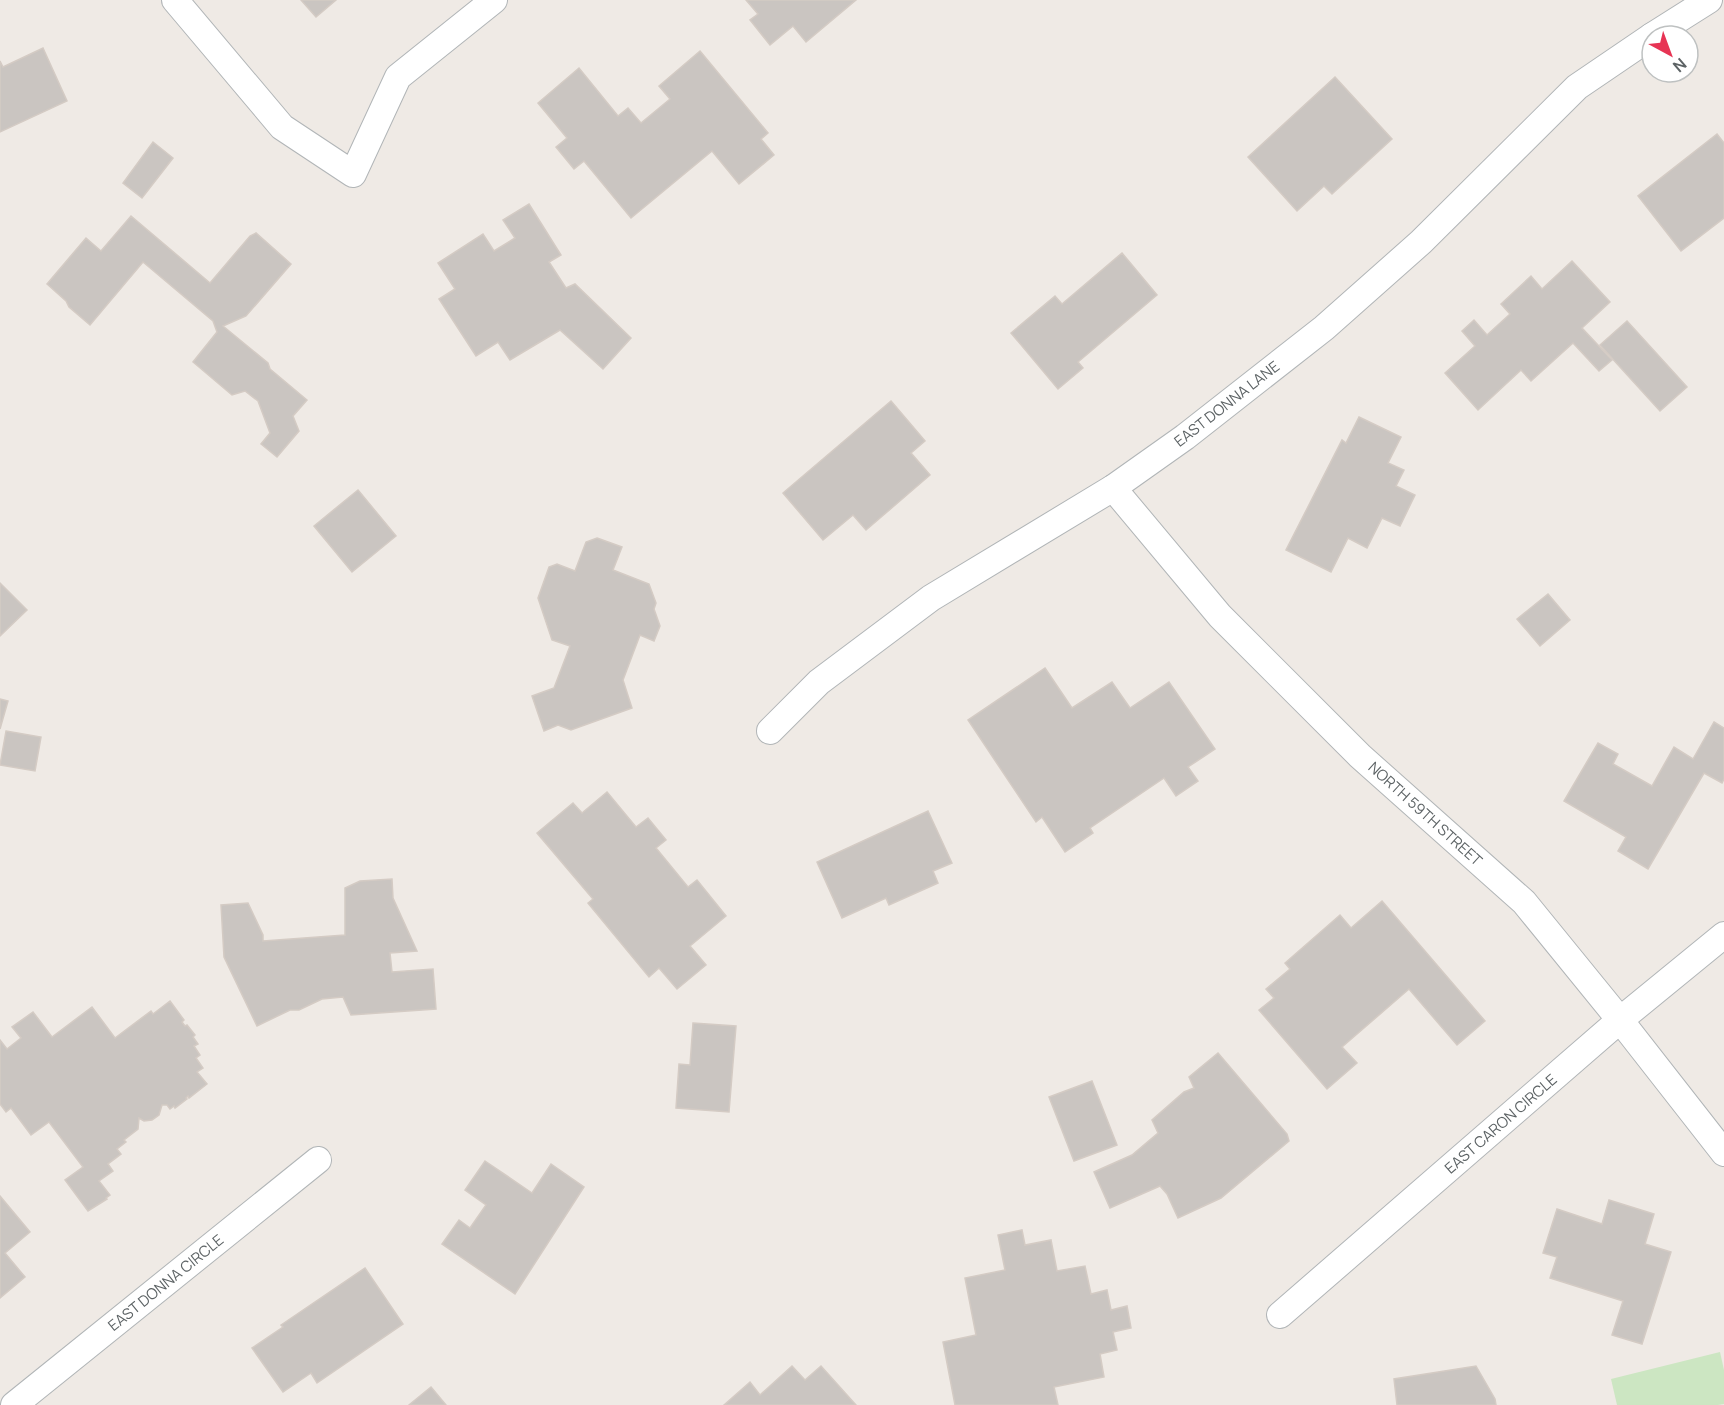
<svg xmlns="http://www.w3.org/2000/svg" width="1724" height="1405" viewBox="0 0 1724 1405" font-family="Manrope,sans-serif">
  <rect width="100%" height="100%" fill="#efeae5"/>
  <path fill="#cce6c2" d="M1720,1352l4,18v34l-6,1h-101l-6,-26z"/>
  <g fill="#cac5c1" stroke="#d4cbc4" stroke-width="1.5">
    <path d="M301,0h35l-20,17z"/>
    <path d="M746,0h110l-50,42 -13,-16 -23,19 -20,-25 8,-6z"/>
    <path d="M43,48l24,53 -67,31v-71l3,6z"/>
    <path d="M700,51l68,82 -7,6 13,16 -35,29 -27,-33 -81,67 -47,-57 -10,8 -18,-22 11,-9 -29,-35 41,-35 39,48 10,-8 13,15 29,-24 -11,-13z"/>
    <path d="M1335,77l57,62 -60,55 -8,-8 -27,25 -49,-54z"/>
    <path d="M1717,134l7,9v75l-43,33 -43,-55z"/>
    <path d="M153,142l20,16 -31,40 -19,-15z"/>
    <path d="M529,204l32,51 -12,7 17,26 9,-4 56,54 -28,31 -43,-39 -50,30 -12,-18 -22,14 -37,-57 16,-10 -17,-26 45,-29 11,17 21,-13 -12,-18z"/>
    <path d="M131,216l79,67 40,-47 6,-3 35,31 -45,52 -23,10 45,37 2,6 37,31 -14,16 6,15 -22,26 -16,-13 9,-11 -12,-32 -13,-10 -13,4 -39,-33 24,-30 -4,-11 -70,-59 -53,63 -21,-18 -3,-6 -19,-17 39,-46 15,13z"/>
    <path d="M1122,253l35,42 -79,67 5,6 -25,21 -47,-56 44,-37 7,8z"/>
    <path d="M1572,261l38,41 -28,26 30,32 -13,11 -26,-28 -42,38 -10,-11 -43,40 -33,-37 30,-27 -13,-15 12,-11 13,15 23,-21 -9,-10 30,-28 11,13z"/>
    <path d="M1627,321l60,66 -27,24 -60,-66z"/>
    <path d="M891,401l34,40 -14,12 19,22 -64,55 -13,-15 -30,25 -40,-47z"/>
    <path d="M1359,417l42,20 -13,26 16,7 -8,16 19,9 -15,31 -18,-8 -15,30 -19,-10 -17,34 -45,-22 56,-110 4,3z"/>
    <path d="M358,490l38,46 -44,36 -38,-46z"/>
    <path d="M597,538l25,9 -9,23 36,14 7,19 -2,6 6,17 -6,15 -14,-6 -17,45 9,28 -61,22 -13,-5 -14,6 -12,-35 22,-8 16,-42 -18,-6 -14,-42 11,-31 8,-3 18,7 11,-29z"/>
    <path d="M0,583l27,27 -27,26z"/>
    <path d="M1548,594l22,26 -30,26 -23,-27z"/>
    <path d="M1045,668l27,40 40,-26 18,26 39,-26 46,67 -27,18 10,14 -22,15 -12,-18 -74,50 3,5 -28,19 -23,-35 -6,5 -68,-102z"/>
    <path d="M0,699l8,2 -8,28z"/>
    <path d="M1714,722l10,6v51l-2,4 -18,-10 -56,96 -30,-18 8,-14 -62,-36 34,-58 20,11 -5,10 39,22 22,-39 19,12z"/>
    <path d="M6,731l35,6 -6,34 -35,-6z"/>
    <path d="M607,792l29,35 12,-9 18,22 -10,8 32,39 9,-7 29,36 -36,30 16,19 -29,24 -18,-21 -10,9 -61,-74 5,-4 -56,-66 36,-30 9,10z"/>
    <path d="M928,811l24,52 -19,8 5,12 -49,22 -3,-7 -44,20 -25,-56z"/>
    <path d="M392,879l1,19 24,53 -27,2 2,19 41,-3 3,40 -85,6 -8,-18 -21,2 -23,11h-9l-33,16 -33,-69 -3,-52 27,-2 15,32v6l82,-6v-47l15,-7z"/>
    <path d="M1382,901l103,120 -28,24 -48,-56 -67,58 15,16 -30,26 -68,-79 15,-12 -8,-9 24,-20 -5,-6 55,-48 11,13z"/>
    <path d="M170,1001l14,19 -2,2 3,4 2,-1 8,10 -2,2 5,7 -4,2 6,9 -4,3 7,10 -6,4 10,12 -18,14 -1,-2 -2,2 1,1 -12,9 -1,-2 -4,3 -3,-4h-5l-3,10 -7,5 -8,1 -5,-3 -1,11 -14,11 2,2 -9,7 4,5 -13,10 5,7 -14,10 11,14 -4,3 1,1 -19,12 -23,-31 18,-13 -34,-45 -18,13 -20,-27 -5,4 -6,-8v-64l7,9 14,-11 -9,-11 21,-15 19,25 40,-30 23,31 36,-27 2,3z"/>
    <path d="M693,1023l43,3 -7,86 -53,-4 3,-44 11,1z"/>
    <path d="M1218,1053l69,81 2,7 -68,57 -43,20 -11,-24 -7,-8 -50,22 -16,-36 38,-17 26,-22 -6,-13 32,-28 10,-4 -5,-11z"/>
    <path d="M1092,1081l25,64 -43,16 -25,-64z"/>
    <path d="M485,1161l47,32 19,-29 33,23 -69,107 -73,-50 17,-24 11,8 16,-23 -21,-15z"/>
    <path d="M0,1196l30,36 -25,21 20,24 -25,21z"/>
    <path d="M1609,1200l45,14 -9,30 26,8 -29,92 -30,-9 11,-34 -73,-23 7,-21 -14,-4 14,-44 45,15z"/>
    <path d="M1022,1230l3,15 26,-5 6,31 28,-5 6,28 16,-4 4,20 16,-4 4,22 -18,4 4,18 -17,4 4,23 -50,10 4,18h-103l-12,-63 33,-7 -11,-57 40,-8 -7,-35z"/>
    <path d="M365,1268l38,56 -86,59 -6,-10 -28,19 -31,-44 31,-21 -2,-2z"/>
    <path d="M792,1366l13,14 16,-14 35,39h-132l26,-23 10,13z"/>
    <path d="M1476,1366l19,33 1,6h-99l-3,-26z"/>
    <path d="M431,1387l15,18h-37z"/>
  </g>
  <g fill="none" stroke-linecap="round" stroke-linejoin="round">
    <defs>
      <g id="minor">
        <path d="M175,0l107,127 71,47 45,-97 96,-77"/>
        <path d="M1652,36l57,-36"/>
        <path d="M1113,488l107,128 140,140 164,146 96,118 104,133"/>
        <path d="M770,731l49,-49 112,-84 182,-110 72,-51 139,-109 97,-86 156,-155 75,-51"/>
        <path d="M1280,1315l340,-295 104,-85"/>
        <path d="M14,1405l304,-245"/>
      </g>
    </defs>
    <use href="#minor" stroke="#b1b5b7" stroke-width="28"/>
    <use href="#minor" stroke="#fff" stroke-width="26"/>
  </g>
  <g text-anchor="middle" stroke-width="4.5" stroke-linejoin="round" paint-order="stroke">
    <g font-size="15" fill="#5d6365" stroke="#fff">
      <text transform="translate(1227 404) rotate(-38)" y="5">EAST DONNA LANE</text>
      <text transform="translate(1425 814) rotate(42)" y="5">NORTH 59TH STREET</text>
      <text transform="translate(1501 1124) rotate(-41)" y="5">EAST CARON CIRCLE</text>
      <text transform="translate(166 1283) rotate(-39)" y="5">EAST DONNA CIRCLE</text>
    </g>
  </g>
  <g transform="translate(1670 54) rotate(139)"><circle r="28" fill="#ffffff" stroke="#bec1c1" stroke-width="1.5"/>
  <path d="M0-4.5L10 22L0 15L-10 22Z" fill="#e73454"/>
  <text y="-9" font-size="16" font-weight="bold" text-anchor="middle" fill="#5d6365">N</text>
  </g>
</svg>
